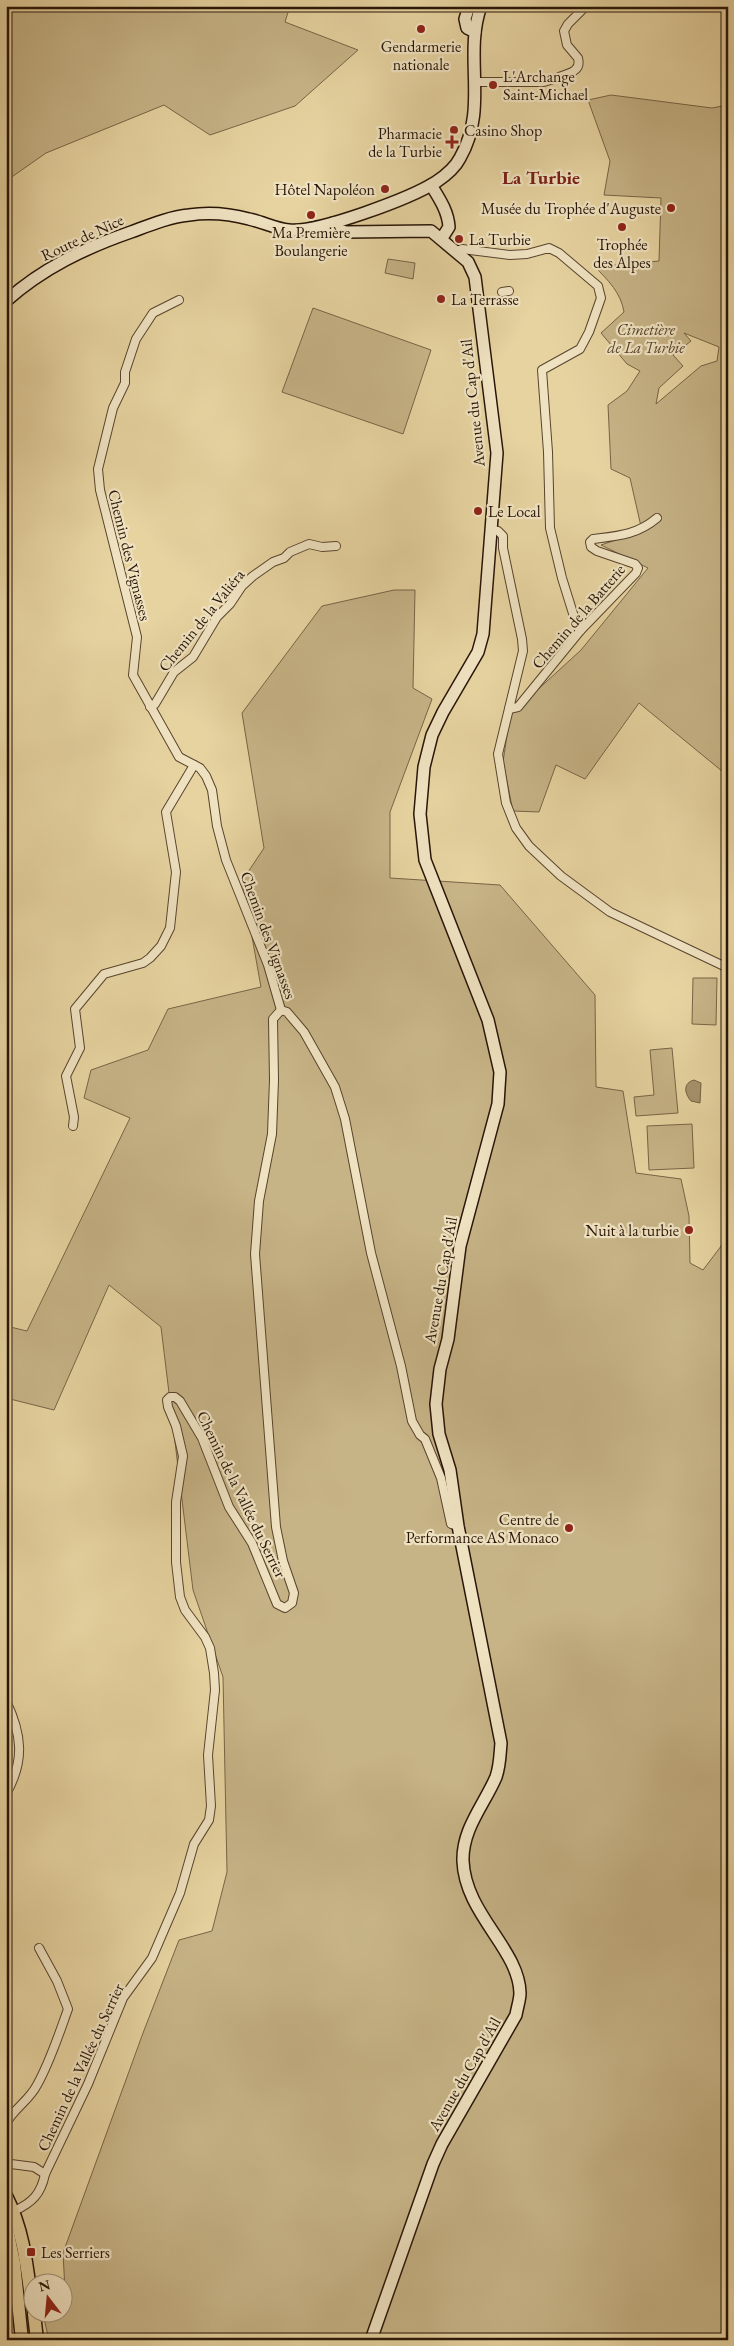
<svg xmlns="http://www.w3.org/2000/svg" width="734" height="2346" viewBox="0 0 734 2346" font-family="'EB Garamond',serif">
  <rect width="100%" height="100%" fill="#e6d3a0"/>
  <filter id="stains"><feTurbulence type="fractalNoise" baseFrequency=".004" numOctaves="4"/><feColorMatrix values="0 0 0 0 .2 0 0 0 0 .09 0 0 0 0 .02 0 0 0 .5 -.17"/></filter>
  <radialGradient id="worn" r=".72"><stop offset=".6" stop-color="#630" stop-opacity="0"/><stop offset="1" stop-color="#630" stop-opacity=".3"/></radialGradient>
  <g fill="#c6b386" stroke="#776446" fill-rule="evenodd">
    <path d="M6,6h284l-5,16 73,28 -63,56 -85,29 -46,-30 -118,48 -40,28z"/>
    <path d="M611,95l101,13 16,-3v671l-89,-73 -54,76 -29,-14 -17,47 -26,-1 -10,-49 7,-47 71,-65 67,-82 -47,-23 41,-14 -12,-53 -19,-9 -3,-64 19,-14 13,-20 -13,-7 -26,-31 23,-21c-3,-19 -16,-32 -29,-45l64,-6 2,-63 -57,-3 6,-34 -22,-61zM684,333l35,14 -2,14 -16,5 -45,38 3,-16 24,-22 -10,-11 18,-14z"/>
    <path d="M388,259l27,4 -2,16 -28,-6z"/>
    <path d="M313,308l118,42 -28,84 -121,-42z"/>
    <path d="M394,590h21l-2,98 19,11 -42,113v66l110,7 95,110 1,92 27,4 13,82 45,6 8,37 1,47 13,7 25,-33v1103h-679l-6,-26h19l1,-5 3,-1 -3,-55 80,-220 36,-93 33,-9 15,-59 -4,-195 -30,-87 -32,-263 -52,-42 -55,125 -48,-12v-72l21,5 103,-213 -46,-20 7,-28 57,-20 20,-41 93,-22 -19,-106 22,-33 -22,-135 80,-107z"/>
    <path d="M693,978h24l-1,47 -24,-1z"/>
    <path d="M672,1048l6,65 -42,3 -2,-19 20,-2 -4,-45z"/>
    <path d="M692,1124l2,44 -45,2 -2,-44z"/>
  </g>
  <path fill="#a5926c" stroke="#736044" d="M694,1080l7,3 -1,20 -9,-2c-7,-8 -8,-18 3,-21z"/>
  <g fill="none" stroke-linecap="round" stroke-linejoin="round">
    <defs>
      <g id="street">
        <path d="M476,82h67c5,-1 29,-9 32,-12 4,-3 4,-8 3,-12l-11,-13 -3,-14 4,-7 18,-18"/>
        <path d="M457,251l5,-2 48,6 17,-1 22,-6 10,5 39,33 3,12 -12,34 -9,17 -38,21 6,82 2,76 12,50 14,45 4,8"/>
        <path d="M502,292l7,-1"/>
        <path d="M179,300l-26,13 -17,26 -11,33v11l-12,25 -15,61 2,21 37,147 -4,38 46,82 21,11 6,8 6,14 5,36 9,34 42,105 13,45"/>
        <path d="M492,530l6,1 5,5v12l19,91 1,12 -25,103 8,49 10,25 13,18 32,30 49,36 118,56"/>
        <path d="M150,707l5,-3 19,-32 19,-15 24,-40 13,-13 12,-18 11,-10 20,-14 11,-4 6,-6 19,-8 13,3 14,-1"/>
        <path d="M509,709l9,-2 62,-76 56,-58 2,-5 -3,-4 -38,-13 -6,-4 -1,-5 3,-3c24,-3 44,-4 64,-21"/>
        <path d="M281,1010l6,2 17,20 31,55 10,32 26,134 30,113 11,55 8,14 5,4 16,39 10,46 7,2"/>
        <path d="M73,1126l1,-9 -8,-41 14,-28 -5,-39 29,-35 39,-11 7,-5 11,-12 9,-18 6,-56 -10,-60 28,-47"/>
        <path d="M6,1701c16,33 19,60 0,93"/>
        <path d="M6,2124c6,-14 23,-23 31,-39 13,-23 22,-51 31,-76l-11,-28 -18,-33"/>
        <path d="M6,2161l5,3 23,3 11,7"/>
        <path d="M14,2211c18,-8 27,-17 31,-37l43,-90 35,-86 29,-40 28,-65 14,-49 15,-24 2,-14 -3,-51 7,-65 -1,-17 -4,-25 -5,-11 -20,-27 -5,-13 -4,-35v-60l7,-46 -7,-30 -8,-19 -1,-7 3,-3h5l5,4 22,37 27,69 23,36 25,61 8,4 7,-5 2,-10 -11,-32 -7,-34 -21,-273 4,-53 13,-67 2,-54 -1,-61 8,-9"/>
      </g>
      <g id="secondary">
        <path d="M469,6l-4,13 2,9 8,4"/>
        <path d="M431,185c8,13 17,26 18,42l-7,11"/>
        <path d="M333,223l3,6 10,3 85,-1 37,31 7,15 22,176 -14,181 -5,18 -35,60 -11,23 -8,32 -4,47 5,46 63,160 12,52 -2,32 -38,142 -12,93 -8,30 -4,35 3,30 11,36 8,56 43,217c-1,11 -1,23 -5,34 -12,28 -34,52 -33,84 2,53 56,88 57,132 0,7 -3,15 -4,22l-74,129 -9,20 -62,176"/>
        <path d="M6,301c37,-33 79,-53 125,-69 19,-7 38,-15 58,-17 20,-3 41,-1 60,4 14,3 27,10 40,11 29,3 122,-32 147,-48 9,-6 19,-14 24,-24 29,-50 3,-102 21,-152"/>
      </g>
      <g id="primary">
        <path d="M6,2196c18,35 21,72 26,110"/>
        <path d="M6,2224l8,39 8,77"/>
        <path d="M34,2314l3,26"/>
      </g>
    </defs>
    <use href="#street" stroke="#58442d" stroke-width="10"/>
    <use href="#secondary" stroke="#281507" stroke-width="14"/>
    <use href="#primary" stroke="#281507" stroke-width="15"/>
    <use href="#street" stroke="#efe2c1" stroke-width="8"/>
    <use href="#secondary" stroke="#efe2c1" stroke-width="11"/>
    <use href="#primary" stroke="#e6d3a0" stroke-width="12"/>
  </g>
  <g fill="#8f2418" stroke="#efe2c1" stroke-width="2">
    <circle cx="421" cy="29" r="5"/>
    <circle cx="493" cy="85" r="5"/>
    <circle cx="454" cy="130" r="5"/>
    <path d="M449.5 134.5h5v5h5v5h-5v5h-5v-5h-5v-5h5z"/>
    <circle cx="385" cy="189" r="5"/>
    <circle cx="671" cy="208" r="5"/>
    <circle cx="311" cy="215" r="5"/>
    <circle cx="622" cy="227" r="5"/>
    <circle cx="459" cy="239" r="5"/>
    <circle cx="441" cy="299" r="5"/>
    <circle cx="478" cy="511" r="5"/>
    <circle cx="689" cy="1230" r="5"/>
    <circle cx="569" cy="1528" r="5"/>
    <rect x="26" y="2247" width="10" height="10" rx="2.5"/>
  </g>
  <g text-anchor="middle" stroke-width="4.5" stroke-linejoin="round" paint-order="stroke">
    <g font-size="16" fill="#281507" stroke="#efe2c1" text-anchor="start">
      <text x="421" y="52" text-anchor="middle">Gendarmerie<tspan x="421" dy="18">nationale</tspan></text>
      <text x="503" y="82">L'Archange<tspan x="503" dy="18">Saint-Michael</tspan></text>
      <text x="464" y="136">Casino Shop</text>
      <text x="442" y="139" text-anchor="end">Pharmacie<tspan x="442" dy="18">de la Turbie</tspan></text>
      <text x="375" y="195" text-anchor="end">Hôtel Napoléon</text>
      <text x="661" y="214" text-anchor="end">Musée du Trophée d'Auguste</text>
      <text x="311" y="238" text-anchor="middle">Ma Première<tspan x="311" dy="18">Boulangerie</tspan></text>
      <text x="469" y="245">La Turbie</text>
      <text x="622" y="250" text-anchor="middle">Trophée<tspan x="622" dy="18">des Alpes</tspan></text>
      <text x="451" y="305">La Terrasse</text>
      <text x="488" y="517">Le Local</text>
      <text x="679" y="1236" text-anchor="end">Nuit à la turbie</text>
      <text x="559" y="1525" text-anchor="end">Centre de<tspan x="559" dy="18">Performance AS Monaco</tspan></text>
      <text x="41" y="2258">Les Serriers</text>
    </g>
    <g font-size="16" fill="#281507" stroke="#efe2c1">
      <text transform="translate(82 237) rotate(-25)" y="6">Route de Nice</text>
      <text transform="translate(472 403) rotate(-96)" y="6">Avenue du Cap d'Ail</text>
      <text transform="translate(130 555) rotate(76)" y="6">Chemin des Vignasses</text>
      <text transform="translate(578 616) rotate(-49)" y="6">Chemin de la Batterie</text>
      <text transform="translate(201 620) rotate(-51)" y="6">Chemin de la Valiéra</text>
      <text transform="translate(269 935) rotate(70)" y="6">Chemin des Vignasses</text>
      <text transform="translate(440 1280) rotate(-80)" y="6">Avenue du Cap d'Ail</text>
      <text transform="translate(242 1494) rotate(64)" y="6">Chemin de la Vallée du Serrier</text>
      <text transform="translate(80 2067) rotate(-65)" y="6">Chemin de la Vallée du Serrier</text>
      <text transform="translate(464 2074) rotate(-60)" y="6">Avenue du Cap d'Ail</text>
    </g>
    <g font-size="16" font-style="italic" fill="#57442d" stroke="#efe2c1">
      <text x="646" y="335">Cimetière<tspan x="646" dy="18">de La Turbie</tspan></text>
    </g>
    <g font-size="19" font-weight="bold" fill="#7a1f14" stroke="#efe2c1">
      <text x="541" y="184">La Turbie</text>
    </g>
  </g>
  <rect width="734" height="2346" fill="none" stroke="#e6d3a0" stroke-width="25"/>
  <rect x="8" y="8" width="719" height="2331" fill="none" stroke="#281507" stroke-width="2.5"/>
  <rect x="12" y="12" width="709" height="2321" fill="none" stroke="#281507"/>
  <g transform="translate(48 2298) rotate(344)"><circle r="24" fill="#efe2c1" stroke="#9f9077"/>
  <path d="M0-4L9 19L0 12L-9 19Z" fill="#8f2418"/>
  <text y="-8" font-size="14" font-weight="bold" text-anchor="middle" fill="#281507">N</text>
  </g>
  <rect width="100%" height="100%" filter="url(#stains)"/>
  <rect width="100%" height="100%" fill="url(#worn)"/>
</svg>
